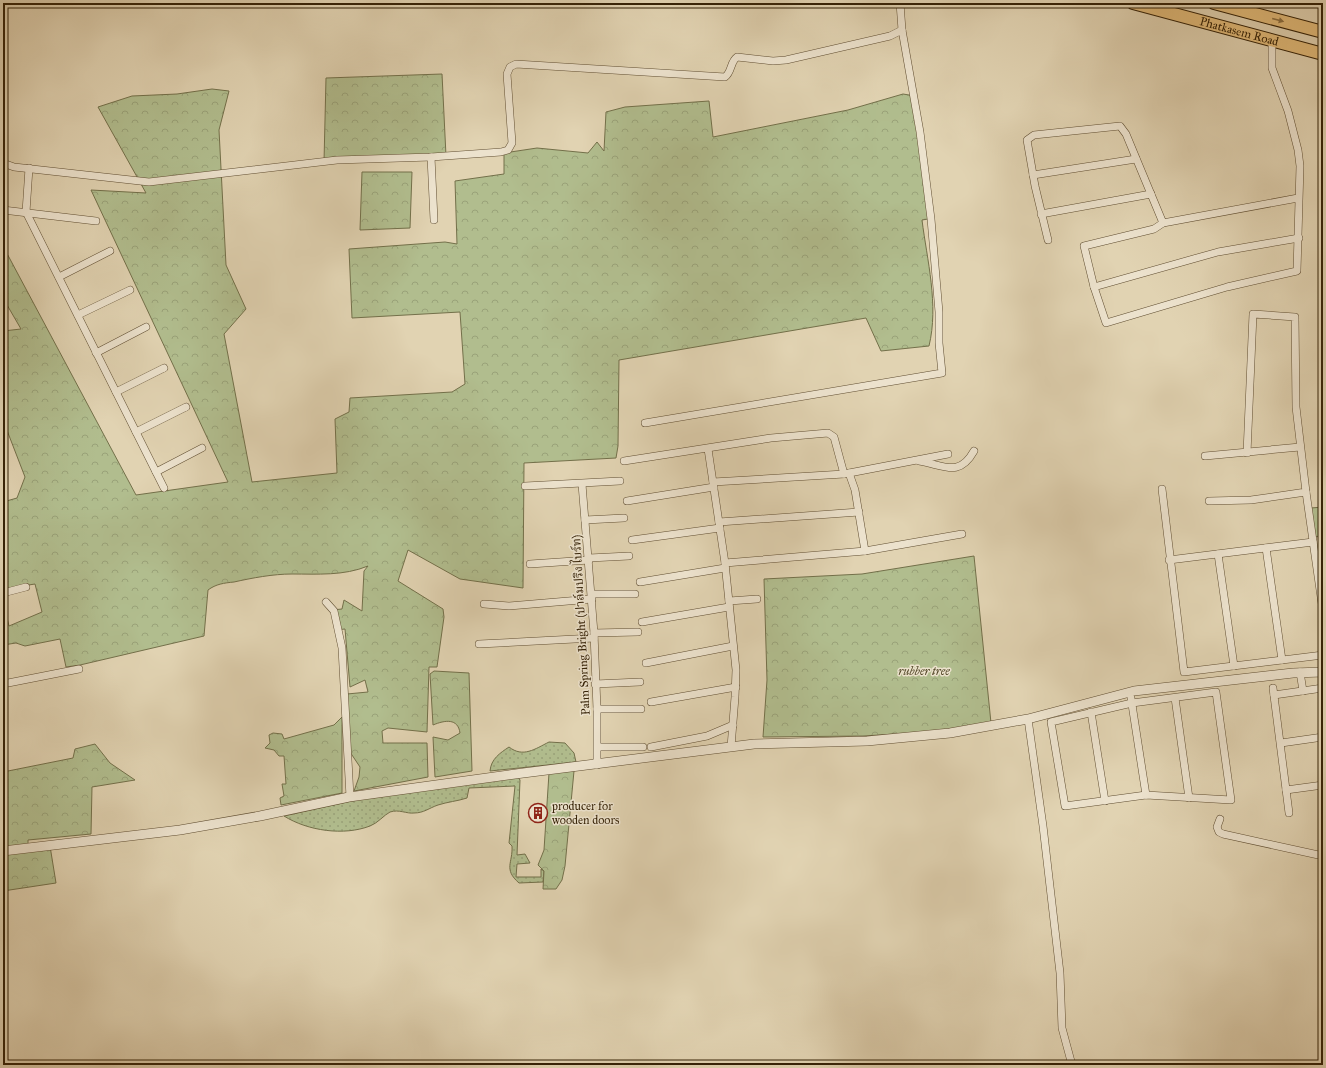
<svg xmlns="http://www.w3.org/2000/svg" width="1326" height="1068" viewBox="0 0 1326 1068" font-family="'IM FELL Great Primer','Noto Serif Thai',serif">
  <defs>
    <pattern id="grass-dots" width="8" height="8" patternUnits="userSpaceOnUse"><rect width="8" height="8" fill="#b1bd8e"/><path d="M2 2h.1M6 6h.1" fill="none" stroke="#99a279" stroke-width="1.8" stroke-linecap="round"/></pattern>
    <pattern id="forest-crowns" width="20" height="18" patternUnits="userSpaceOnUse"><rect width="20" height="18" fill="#b1bd8e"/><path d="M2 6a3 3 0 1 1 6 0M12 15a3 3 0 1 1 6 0" fill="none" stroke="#99a279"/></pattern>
  </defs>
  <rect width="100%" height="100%" fill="#e1d3b2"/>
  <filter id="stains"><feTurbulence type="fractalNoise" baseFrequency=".005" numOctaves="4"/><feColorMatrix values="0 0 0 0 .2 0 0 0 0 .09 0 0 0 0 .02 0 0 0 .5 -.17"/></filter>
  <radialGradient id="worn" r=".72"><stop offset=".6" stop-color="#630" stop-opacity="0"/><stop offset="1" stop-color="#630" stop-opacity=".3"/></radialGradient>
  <g fill="url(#grass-dots)" stroke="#73704a">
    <path d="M549,742l16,1 9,10 2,9 -86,9c1,-12 10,-18 19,-24 14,11 26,2 40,-5z"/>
    <path d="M518,777l2,3 -3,75 8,-1 5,9 -13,1 -1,13h25v-8l3,2 -1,11 -24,1c-16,-14 -6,-20 -7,-37l-3,-3 6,-57 -46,2 -2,10c-9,3 -20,4 -29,7 -9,3 -14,8 -24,8 -7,1 -15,-4 -24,-1 -6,3 -12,11 -20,14 -26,10 -62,5 -86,-10l72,-16z"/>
  </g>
  <g fill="url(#forest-crowns)" stroke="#73704a">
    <path d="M442,74l4,82 -122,6 2,-84z"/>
    <path d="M212,89l17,2 -10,39 7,135 20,44 -22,25 28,148 85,-9 -2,-54 14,-7 1,-14 102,-6 13,-8 -5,-72 -108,6 -3,-69 96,-7 12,2 -2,-63 49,-7v-21l33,-5 51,5 9,-11 7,9 2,-39 19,-5 84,-6 4,36 135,-27 55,-16 12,2 13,123 -6,1c5,40 17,85 7,126l-48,5 -15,-33 -247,42 -1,86 -2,12 -92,5 -1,125 -63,-9 -52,-29 -10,31 45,28 1,8 -7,50h-8l-2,65 -39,-4 -6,3 1,12h44l1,34 -74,14 5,-14 1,-10 -12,-18 -1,-55 21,-2 -3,-12 -15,7 -5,-58 -10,1 -3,-20 10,-1 2,-9 18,11 2,-40 4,-5c-24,10 -51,8 -76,8 -19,0 -40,4 -58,8 -10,1 -18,2 -26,8l-4,46 -124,29 -14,2 -6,-28 -35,7 -9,-3 -13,2v-44l6,25 33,-14 -7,-28 -32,5v-87l14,-4 8,-21 -22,-57v-89l18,-2 -18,-31v-52l133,249 92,-13 -137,-292 55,3 -48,-86 34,-11 45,-2z"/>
    <path d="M362,172h50l-2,56 -50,2z"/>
    <path d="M974,556l17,167 -63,9 -65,4 -100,1 4,-57 -3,-101 98,-5z"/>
    <path d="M434,671l35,2 3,98 -37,6 -2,-40 15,3 12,-7c-2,-15 -15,-13 -27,-8l-3,-51z"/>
    <path d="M342,717v76l-61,12 -1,-7 4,-2 -2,-12h4l-2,-28h-5l-5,-6 -9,-2 5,-5 -1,-8 4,-2 9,1 2,5 50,-14z"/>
    <path d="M95,744l15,19 25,17 -43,7 -1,47 -63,6v8l-25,3v-79l70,-14 2,-9z"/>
    <path d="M574,771l-9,95 -3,14 -6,9h-13l1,-18 -6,-6 6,-15 5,-77z"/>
    <path d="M50,846l6,37 -53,8v-40z"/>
  </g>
  <path fill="#b1bd8e" stroke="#73704a" d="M1323,507v29l-9,1 -3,-29z"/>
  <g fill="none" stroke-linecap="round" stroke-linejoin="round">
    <defs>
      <g id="minor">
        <path d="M1272,40v28l16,43 10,39 2,16 -3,105 -70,16 -121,36 -12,-36 -10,-41 70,-17 9,-6 135,-25"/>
        <path d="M431,157l3,63"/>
        <path d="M3,163l11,4 135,15 188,-22 94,-3 70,-5 7,-2 4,-7 -5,-69 3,-7 6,-3 209,13c7,-5 5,-15 12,-20l36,4 13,-1 104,-24 12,-6"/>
        <path d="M29,168l-3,44 138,276"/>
        <path d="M1033,175l103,-16"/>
        <path d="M3,210l93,11"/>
        <path d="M1041,214l110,-20"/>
        <path d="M1048,240l-13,-54 -8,-46 7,-5 86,-9 6,8 37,89"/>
        <path d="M59,277l51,-26"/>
        <path d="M1094,287l124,-35 81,-14"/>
        <path d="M78,315l52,-25"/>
        <path d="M96,353l50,-26"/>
        <path d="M116,392l48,-24"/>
        <path d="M645,423l297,-50 -3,-30v-31l-8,-93 -11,-87 -18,-102 -2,-27"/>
        <path d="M136,432l50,-25"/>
        <path d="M708,449l17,114 11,107 -1,27 -4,50"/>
        <path d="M1205,456l95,-9"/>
        <path d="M624,461l147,-23 57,-5 6,4 10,37"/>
        <path d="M919,461c25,4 40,17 55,-10"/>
        <path d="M156,472l46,-24"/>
        <path d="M849,473l6,17 10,61"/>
        <path d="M713,482l131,-8 104,-20"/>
        <path d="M582,484l12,149 3,76v56"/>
        <path d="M525,486l95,-5"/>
        <path d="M1162,489l22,183 139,-17"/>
        <path d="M1306,492l17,119"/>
        <path d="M627,501l87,-14"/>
        <path d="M1209,501l42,-1 55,-8 -10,-85 -1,-90 -42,-3 -6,139"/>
        <path d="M585,520l39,-2"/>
        <path d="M719,522l140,-10"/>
        <path d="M632,540l88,-12"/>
        <path d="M1266,548l16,112"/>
        <path d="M1218,554l16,112"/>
        <path d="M589,558l40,-2"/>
        <path d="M1169,560l144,-18"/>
        <path d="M725,563l140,-12 97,-17"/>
        <path d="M530,564l59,-4"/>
        <path d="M640,582l85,-14"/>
        <path d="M3,593l23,-6"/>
        <path d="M592,594h43"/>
        <path d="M729,601l28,-2"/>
        <path d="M326,602l8,9 8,37 8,149"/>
        <path d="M484,604l25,2 83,-7"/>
        <path d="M642,622l87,-15"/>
        <path d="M594,633l44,-1"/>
        <path d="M479,644l115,-6"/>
        <path d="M646,663l87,-17"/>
        <path d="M1300,672l3,19"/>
        <path d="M3,684l76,-15"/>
        <path d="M595,684l45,-2"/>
        <path d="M1273,688l16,125"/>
        <path d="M1216,692l15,108 -85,-5 -81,11 -14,-84 81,-19z"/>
        <path d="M1274,695l49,-7"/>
        <path d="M1131,698l15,97"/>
        <path d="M1175,698l14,100"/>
        <path d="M651,702l85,-15"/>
        <path d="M597,709h44"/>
        <path d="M1091,712l14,89"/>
        <path d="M1028,719l15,107 17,147 2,55 10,37"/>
        <path d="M1281,743l42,-6"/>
        <path d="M598,747h45"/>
        <path d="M651,747l56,-11 26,-11"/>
        <path d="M1286,790l37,-5"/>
        <path d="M1220,819l-3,8 2,5 4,2 100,22"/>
      </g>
      <path id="tertiary" d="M3,851l177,-21 80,-14 89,-19 174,-24 231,-29 113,-3 83,-8 78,-14 106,-28 159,-18 30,-1"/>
      <g id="trunk">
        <path id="s1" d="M1133,3l190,51"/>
        <path d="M1214,3l109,29"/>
      </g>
    </defs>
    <use href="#minor" stroke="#604e32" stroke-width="8"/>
    <use href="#tertiary" stroke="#604e32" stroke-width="10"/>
    <use href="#trunk" stroke="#352207" stroke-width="14"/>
    <use href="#minor" stroke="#ece2cd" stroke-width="7"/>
    <use href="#tertiary" stroke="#ece2cd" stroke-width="9"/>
    <use href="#trunk" stroke="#e0ba79" stroke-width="12"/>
  </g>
  <defs><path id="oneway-solid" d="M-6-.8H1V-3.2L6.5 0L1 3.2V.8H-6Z"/></defs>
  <use fill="#8a6e40" href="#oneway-solid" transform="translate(1278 20) rotate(15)"/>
  <defs>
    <symbol id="building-ring" viewBox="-11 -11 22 22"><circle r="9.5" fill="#ece2cd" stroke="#8f2418" stroke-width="1.5"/><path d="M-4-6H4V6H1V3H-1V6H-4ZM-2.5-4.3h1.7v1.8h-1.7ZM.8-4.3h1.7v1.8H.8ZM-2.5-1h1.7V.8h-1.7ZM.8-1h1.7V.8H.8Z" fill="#8f2418"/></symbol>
  </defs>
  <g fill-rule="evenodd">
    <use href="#building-ring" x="527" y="802" width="22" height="22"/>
  </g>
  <g text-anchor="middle" stroke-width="3" stroke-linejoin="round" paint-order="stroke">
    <g font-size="12" fill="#352207" stroke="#ece2cd">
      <text dy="4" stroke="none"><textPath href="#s1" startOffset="110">Phatkasem Road</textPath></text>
      <text transform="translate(581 625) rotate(-93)" y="4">Palm Spring Bright (ปาล์มปริง ไบร์ท)</text>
    </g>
    <g font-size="12" font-style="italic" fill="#544929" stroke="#ece2cd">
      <text x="924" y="675">rubber tree</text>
    </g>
    <g font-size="12" fill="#352207" stroke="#ece2cd" text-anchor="start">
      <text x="552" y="810">producer for<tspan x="552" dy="14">wooden doors</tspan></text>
    </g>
  </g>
  <rect width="1326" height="1068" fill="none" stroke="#e1d3b2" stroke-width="16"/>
  <rect x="4" y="4" width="1318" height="1060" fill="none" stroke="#352207" stroke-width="2"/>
  <rect x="8" y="8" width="1310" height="1052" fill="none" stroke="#352207"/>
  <rect width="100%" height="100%" filter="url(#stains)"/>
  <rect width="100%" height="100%" fill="url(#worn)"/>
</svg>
